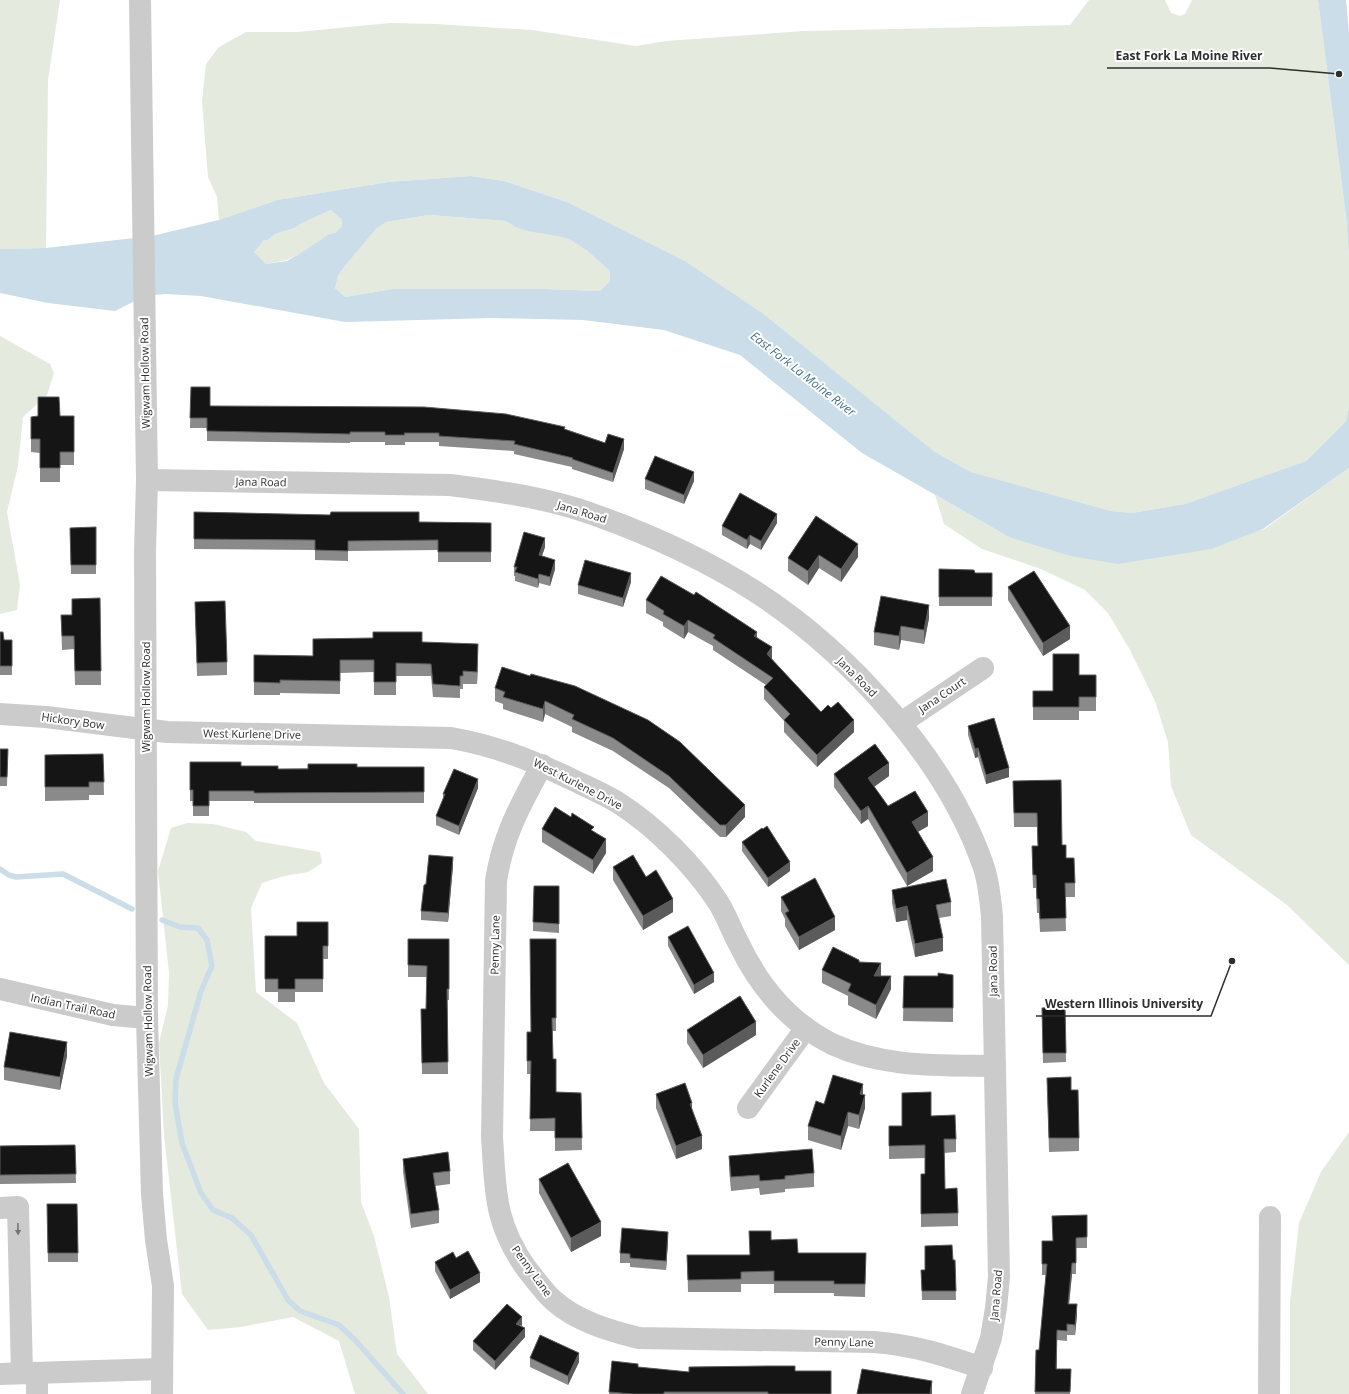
<svg xmlns="http://www.w3.org/2000/svg" width="1349" height="1394" viewBox="0 0 1349 1394" font-family="'Open Sans',sans-serif">
  <rect width="100%" height="100%" fill="#fff"/>
  <g fill="#e4eadd">
    <path d="M0,0h60l-12,80 -2,168 -46,1z"/>
    <path d="M1089,0h76l6,13 9,3 5,-2 7,-14h126l28,216 3,40v151l-3,14 -40,40 -121,43 -53,9 -21,-2 -140,-39 -36,-20 -170,-137 -80,-54 -118,-59 -63,-21 -33,-5 -83,6 -111,18 -58,20 -2,-23 -9,-20 -6,-76 4,-37 13,-17 27,-15h52l92,-9 46,1 96,6 104,16 30,-5 138,-10 266,-6z"/>
    <path d="M331,210l11,10v6l-7,7 -6,1 -30,20 -12,6 -21,4 -13,-12 11,-12h4l7,-6 20,-6 5,-4z"/>
    <path d="M429,215l77,6c16,14 43,10 62,18 16,7 29,21 42,32v10l-10,10 -55,-2h-153l-47,8 -10,-9 3,-12 7,-10 31,-37 10,-7z"/>
    <path d="M0,336l50,28 4,9 -7,22 -24,22 -5,49 -11,46 13,73 -3,25 -17,4z"/>
    <path d="M1349,468v497l-62,-60 -96,-70 -20,-49 -3,-44 -13,-41 -25,-51 -22,-37 -23,-23 -44,-21 -59,-20 -38,-25 -9,-29 74,42 254,-7z"/>
    <path d="M187,823l26,1 33,8 10,9 64,11 2,11 -14,9 -24,4 -22,7 -11,25 5,84 41,31 27,60 35,46 2,73 13,34 15,61 8,57 31,40h-73l-16,-53 -46,-24 -52,10 -33,3 -26,-36 -18,-159 -5,-92 9,-38 1,-32 -11,-102 13,-43z"/>
    <path d="M1349,1132v262h-59v-92l9,-79 22,-51z"/>
  </g>
  <g fill="#cbdde8" fill-rule="evenodd">
    <path d="M1318,0h28l3,32v224l-3,-40z"/>
    <path d="M471,176l33,5 63,21 118,59 80,54 170,137 36,20 140,39 21,2 53,-9 121,-43 40,-40 3,-14v61l-86,61 -52,20 -93,15 -47,-8 -62,-19 -147,-84 -122,-98 -76,-25 -81,-10 -91,-2 -147,4 -144,-26 -36,-2 -20,2 -30,15 -67,-8 -48,-10v-44l46,-1 106,-12 67,-16 58,-20 111,-18zM331,210l11,10v6l-7,7 -6,1 -30,20 -12,7 -21,3 -12,-12 10,-12h4l7,-6 20,-6 5,-4zM429,215l77,6c16,14 43,11 62,18 16,7 29,21 42,32v10l-10,10 -55,-2h-153l-47,8 -10,-9 3,-12 7,-10 31,-37 10,-7z"/>
  </g>
  <g fill="none" stroke-linecap="round" stroke-linejoin="round">
    <g stroke="#cbdde8" stroke-width="5.5">
      <path d="M0,869l9,6 7,2 47,-3 69,35"/>
      <path d="M162,920l18,7 18,1 9,12 5,26 -11,25 -25,88 -1,24 7,40 19,50 12,17 19,8 19,17 37,65 12,11 39,14 16,15 48,54"/>
    </g>
    <g stroke="#cbcbcb" stroke-width="22">
      <path d="M140,0l7,480 -2,72 2,466 5,176 4,46 7,46 -1,108"/>
      <path d="M147,480l303,5c48,6 99,13 145,30 56,20 111,45 161,77 94,61 190,167 227,273 6,16 7,34 9,51l7,361 -3,31 -5,30 -19,56"/>
      <path d="M0,714l46,3 121,15 284,6c45,8 77,21 118,40 16,8 33,15 48,24 38,24 77,63 101,100 9,14 13,28 21,42 20,42 51,79 93,100 52,24 107,21 163,22"/>
      <path d="M901,723l82,-55"/>
      <path d="M542,765c-22,41 -39,70 -46,116l-4,257c2,25 2,51 8,75 5,20 14,38 26,55 9,11 17,23 27,32 23,21 57,31 86,38l235,4c40,3 70,13 108,26"/>
      <path d="M0,989l113,26 34,3"/>
      <path d="M748,1108l58,-80"/>
      <path d="M0,1208l18,-1 4,166"/>
      <path d="M0,1374l162,-5"/>
      <path d="M37,1394v-21"/>
      <path d="M1269,1394l1,-177"/>
    </g>
  </g>
  <g fill="#8a8a8a">
    <path d="M191,387l19,19 355,23 59,20 -11,33 -41,-13v-2l-58,-13v-3l-75,-5v-4h-34v3h-20v-3h-35v1l-143,-2v-13h-17z"/>
    <path d="M74,416v49h-14v17h-20v-29l-9,-1v-35z"/>
    <path d="M645,479l49,2 -10,23 -39,-15z"/>
    <path d="M194,512l225,10 72,1v39h-53v-12l-90,1v10l-33,-1v-10l-121,-1z"/>
    <path d="M816,516l42,41 -17,25 -22,-14 -11,17 -20,-14v-13z"/>
    <path d="M777,523l-16,27 -11,-6 -3,5 -25,-14v-9z"/>
    <path d="M96,527v47h-25l-1,-46z"/>
    <path d="M545,547l-3,9 13,13 -5,17 -11,-3 -1,5 -23,-7v-5h-1v-9z"/>
    <path d="M939,569l36,4h17v33h-53z"/>
    <path d="M631,582l-8,25 -45,-13v-9z"/>
    <path d="M1008,587l62,52 -27,17 -35,-56z"/>
    <path d="M100,598l1,87h-26l-1,-36 -12,1 -1,-35h11z"/>
    <path d="M646,600l111,37 15,23 49,52 33,20 -37,35 -33,-35v-11l-20,-22v-12l2,-2 -53,-35v-4l-25,-14 -4,7 -21,-13v-4l-17,-9z"/>
    <path d="M195,602l32,60v13l-30,1z"/>
    <path d="M929,618l-5,26 -23,-4 -2,10 -25,-5v-13z"/>
    <path d="M0,632l4,8h8v35h-12z"/>
    <path d="M422,642l56,15 -1,27h-14v5h-3v9l-27,-1 -2,-21h-35v19h-22v-23l-34,1v21l-60,-1v2h-26v-40l59,1z"/>
    <path d="M502,667l243,150 -19,20h-6l-51,-49 -56,-37 -41,-19v-5l-27,-13 -2,8 -40,-13v-5l-8,-3v-13z"/>
    <path d="M1079,675h17v36h-17v9h-46v-29h20z"/>
    <path d="M968,726l41,51 -23,7 -8,-27 -3,1 -7,-23z"/>
    <path d="M0,749h8l-1,37h-7z"/>
    <path d="M103,754l1,41h-15v5l-44,1v-46z"/>
    <path d="M190,762l88,7 79,-2h67v36h-170v-2h-45v15h-16v-15h-3z"/>
    <path d="M834,774l55,2 -15,11 14,19 40,20 -10,6 15,39 -26,15 -39,-67 -7,5 -27,-37z"/>
    <path d="M1013,781l49,64 4,13 9,25v14h-10l1,34 -26,1 -1,-19h-2l-1,-25h-3l-1,-29v-13h6l-1,-19h-23z"/>
    <path d="M478,788l-19,47 -23,-10v-9l7,-17v-5z"/>
    <path d="M571,817l23,15 12,21 -13,21 -51,-32v-13z"/>
    <path d="M742,842l48,29 -22,16 -26,-36z"/>
    <path d="M453,866l-5,56 -27,-2v-9l5,-27z"/>
    <path d="M613,867l60,45 -30,18 -30,-50z"/>
    <path d="M534,886h25v47l-26,-2z"/>
    <path d="M892,890l59,12v14l-12,2 4,33 -28,6 -8,-37 -11,2 -4,-19z"/>
    <path d="M781,897l54,33 -36,20 -14,-24v-7l-4,-8z"/>
    <path d="M328,922v37h-5v33h-28v10h-17v-10h-13v-56h32z"/>
    <path d="M668,937l46,45 -20,12 -26,-48z"/>
    <path d="M408,939h41v61h-2l1,74h-26l-1,-65h5l1,-32h-19z"/>
    <path d="M556,939v92h-4l1,28 3,33 25,1 1,57 -27,1v-20h-25l1,-57h-4v-42h4z"/>
    <path d="M859,962l22,14 10,13 -15,30 -28,-14v-9l-26,-13v-13z"/>
    <path d="M953,975v47l-50,-1 1,-45h34z"/>
    <path d="M1065,1007l1,55 -23,1 -1,-55z"/>
    <path d="M687,1030l69,5 -53,33 -16,-25z"/>
    <path d="M67,1056l-7,34 -56,-10v-13z"/>
    <path d="M1047,1078l24,12 8,48v13l-30,1z"/>
    <path d="M902,1093l29,23 25,23v13l-12,1 1,36 13,24v13l-37,1v-53h4v-16l-36,1v-33h13z"/>
    <path d="M656,1094l36,16 10,39 -26,10 -20,-51z"/>
    <path d="M863,1094l2,14 -6,21 -11,-3 -7,24 -33,-10v-14l16,-22z"/>
    <path d="M75,1145l1,38 -76,1v-38z"/>
    <path d="M729,1156l85,17v14l-29,2v3l-25,3 -1,-7 -28,3 -2,-22z"/>
    <path d="M403,1159l47,12v13l-15,2 4,24v13l-28,5 -8,-56z"/>
    <path d="M539,1179l62,57 -30,16 -32,-59z"/>
    <path d="M77,1204l1,58h-30l-1,-49z"/>
    <path d="M1087,1215v33h-11v26h-4l-3,30 8,11 -2,20h-8v6l-10,-1v29h14l-1,25h-35l1,-44h3l7,-75h-4v-34h10z"/>
    <path d="M771,1240l27,13h68l-1,44 -31,-1v-3h-60v-9h-33v8h-53l-1,-37h63z"/>
    <path d="M668,1241l-2,29 -36,-3v-4h-10v-10z"/>
    <path d="M456,1258l24,24 -30,17 -15,-28v-9z"/>
    <path d="M953,1260h2l1,40h-34l-1,-30h4z"/>
    <path d="M522,1326l3,11 -30,33 -22,-20v-9z"/>
    <path d="M530,1358l49,4 -11,23 -38,-18z"/>
    <path d="M612,1361l26,6 51,5 106,-1 36,23h-222z"/>
  </g>
  <g fill="#5b5b5b">
    <path d="M624,439v10l-11,33v-9z"/>
    <path d="M694,472v9l-10,23v-9z"/>
    <path d="M777,514v9l-16,27v-9z"/>
    <path d="M750,535v9l-3,5v-9z"/>
    <path d="M545,538v9l-6,17v-9z"/>
    <path d="M858,544v13l-17,25v-13z"/>
    <path d="M819,555v13l-11,17v-14z"/>
    <path d="M555,560v9l-5,17v-9z"/>
    <path d="M631,573v9l-8,25v-9z"/>
    <path d="M539,574v9l-1,5v-9z"/>
    <path d="M929,605v13l-5,26v-14z"/>
    <path d="M688,620v12l-4,7v-13z"/>
    <path d="M901,626v14l-2,10v-14z"/>
    <path d="M1070,626v13l-27,17v-13z"/>
    <path d="M757,632v12l-3,-8z"/>
    <path d="M478,644v13l-1,27v-12z"/>
    <path d="M772,647v13l-5,-6z"/>
    <path d="M545,701v13l-2,8v-13z"/>
    <path d="M854,720v12l-37,35v-12z"/>
    <path d="M978,748v9l-3,1v-9z"/>
    <path d="M889,763v13l-21,15v-13z"/>
    <path d="M1009,768v9l-23,7v-9z"/>
    <path d="M478,779v9l-19,47v-9z"/>
    <path d="M745,805v12l-19,20v-12z"/>
    <path d="M868,806v13l-7,5v-13z"/>
    <path d="M928,812v14l-16,9v-13z"/>
    <path d="M606,839v14l-13,21v-14z"/>
    <path d="M453,857v9l-5,56v-9z"/>
    <path d="M933,857v14l-26,15v-13z"/>
    <path d="M790,862v9l-22,16v-9z"/>
    <path d="M673,899v13l-30,18v-14z"/>
    <path d="M907,906v14l-11,2v-13z"/>
    <path d="M835,917v13l-36,20v-13z"/>
    <path d="M943,938v13l-28,6v-13z"/>
    <path d="M881,963v13h-7z"/>
    <path d="M714,973v9l-20,12v-9z"/>
    <path d="M891,976v13l-15,30v-14z"/>
    <path d="M756,1022v13l-53,33v-13z"/>
    <path d="M67,1042v14l-7,34v-13z"/>
    <path d="M863,1084v14l-3,-4z"/>
    <path d="M865,1095v13l-6,21v-14z"/>
    <path d="M692,1103v13l-2,-12z"/>
    <path d="M848,1112v14l-7,24v-14z"/>
    <path d="M702,1136v13l-26,10v-13z"/>
    <path d="M601,1222v14l-30,16v-14z"/>
    <path d="M668,1232v9l-2,29v-9z"/>
    <path d="M1072,1263v11l-4,40v-10z"/>
    <path d="M480,1273v9l-30,17v-9z"/>
    <path d="M1077,1304v11l-2,20v-10z"/>
    <path d="M522,1317v9l-6,-2z"/>
    <path d="M525,1328v9l-30,33v-9z"/>
    <path d="M579,1353v9l-11,23v-9z"/>
    <path d="M932,1381v13h-2z"/>
  </g>
  <g fill="#151515" stroke="#5b5b5b">
    <path d="M191,387h19v19l214,1 82,7 59,13 -1,2 41,14 3,-9 16,5 -11,34 -41,-14 1,-1 -59,-14 1,-3 -76,-5v-3h-35l1,2h-20v-3h-35v2l-143,-3v-13h-17z"/>
    <path d="M38,397h21l1,19h14v36h-14v16h-20v-29h-9v-22l7,-1z"/>
    <path d="M655,456l39,16 -10,23 -39,-16z"/>
    <path d="M740,493l37,21 -16,27 -11,-6 -3,5 -25,-14z"/>
    <path d="M194,512l136,3 1,-3h88v10l72,1v29h-53v-12l-90,1v10l-33,-1v-10l-121,-1z"/>
    <path d="M816,516l42,28 -17,25 -22,-14 -11,16 -20,-13z"/>
    <path d="M96,527v38h-25l-1,-37z"/>
    <path d="M524,532l21,6 -6,17 16,5 -5,17 -11,-3 -1,5 -23,-7 2,-5h-3z"/>
    <path d="M585,560l46,13 -8,25 -45,-13z"/>
    <path d="M939,569l35,1 1,3h17v24h-53z"/>
    <path d="M1034,571l36,55 -27,17 -35,-56z"/>
    <path d="M661,576l33,19 2,-3 61,40 -3,4 18,11 -5,7 54,58 7,-7 3,3 7,-6 16,18 -37,35 -33,-35 6,-6 -26,-27 9,-9 -60,-40 2,-3 -27,-15 -4,6 -21,-12 1,-3 -18,-11z"/>
    <path d="M881,596l48,9 -5,25 -23,-4 -2,10 -25,-4z"/>
    <path d="M100,598l1,73h-26l-1,-35h-12l-1,-21h11v-16z"/>
    <path d="M225,601l2,61 -30,1 -2,-61z"/>
    <path d="M0,632h3l1,8h8v26h-12z"/>
    <path d="M373,632h49v10l56,2 -1,28 -14,-1v5h-3v10l-27,-2 -2,-20 -35,-1v19h-22v-22h-34v21l-60,-1v3l-26,-1v-27l59,1v-17l60,-1z"/>
    <path d="M1053,654h26v21h17v22h-17v10h-46v-16h20z"/>
    <path d="M502,667l28,9 1,-2 44,12 73,34 32,22 65,63 -19,20h-6l-51,-49 -56,-38 -41,-19 2,-4 -29,-14 -2,8 -40,-12 2,-5 -10,-4z"/>
    <path d="M994,718l15,50 -23,7 -8,-27 -3,1 -7,-23z"/>
    <path d="M875,744l14,19 -21,15 20,28 27,-15 13,21 -16,10 21,35 -26,16 -39,-67 -7,5 -27,-37z"/>
    <path d="M0,749h8l-1,28h-7z"/>
    <path d="M103,754l1,28h-15v5h-44v-32z"/>
    <path d="M190,762h51v4h37v3h30v-5h49v3h67v25l-170,1v-2h-45v15h-16v-16h-3z"/>
    <path d="M454,769l24,10 -19,47 -23,-10 9,-22h-2z"/>
    <path d="M1061,780l1,65h4v13h8l1,25h-10l1,35 -26,1 -1,-20h-2l-1,-24h-3l-1,-29h6l-1,-33h-23l-1,-32z"/>
    <path d="M555,807l16,10 1,-4 22,14 -3,3 15,9 -13,21 -51,-31z"/>
    <path d="M767,826l23,36 -22,16 -26,-36 20,-14 1,1z"/>
    <path d="M429,855l24,2 -5,56 -27,-2 3,-26 2,-1z"/>
    <path d="M633,855l13,22 10,-7 17,29 -30,17 -30,-49z"/>
    <path d="M815,878l20,39 -36,20 -14,-24 4,-2 -8,-14z"/>
    <path d="M946,879l5,23 -15,3 7,33 -28,6 -8,-38 -11,3 -4,-19z"/>
    <path d="M534,886h25v38l-26,-2z"/>
    <path d="M297,922h31v24h-5v33h-28v10h-17v-10h-13v-43h32z"/>
    <path d="M688,926l26,47 -20,12 -26,-48z"/>
    <path d="M408,939h41v50h-2l1,73 -26,1 -1,-54h5l1,-43 -19,-1z"/>
    <path d="M530,939h26v79h-4l1,41h3v33l25,1 1,45h-27v-20l-25,1 1,-58h-4v-29h4z"/>
    <path d="M833,947l26,13v2l22,1 -7,13h17l-15,29 -28,-14 3,-7 -29,-14z"/>
    <path d="M938,973l15,2v33h-50l1,-32h34z"/>
    <path d="M740,996l16,26 -53,33 -16,-25z"/>
    <path d="M1065,1007l1,46h-23l-1,-45z"/>
    <path d="M10,1032l57,10 -7,35 -56,-10z"/>
    <path d="M833,1075l30,9 -3,10 5,1 -6,20 -11,-3 -7,24 -33,-10 8,-25 8,3z"/>
    <path d="M1071,1077v13h7l1,48h-30l-2,-60z"/>
    <path d="M685,1083l7,20 -2,1 12,32 -26,10 -20,-52z"/>
    <path d="M931,1092v24l24,-1 1,24h-12l1,50 12,-1 1,25 -37,1v-40h4v-29l-36,1v-20h13v-33z"/>
    <path d="M75,1145l1,29 -76,1v-29z"/>
    <path d="M812,1149l2,24 -29,3v3l-25,2 -1,-6 -28,2 -2,-21z"/>
    <path d="M448,1152l2,19 -17,2 6,37 -28,4 -8,-55z"/>
    <path d="M568,1163l33,59 -30,16 -32,-59z"/>
    <path d="M47,1204h30l1,49h-30z"/>
    <path d="M1087,1215v22l-11,1v25h-4l-4,41h9l-2,21 -8,-1v7l-10,-1 -1,39h15l-1,23h-35l1,-42h3l8,-86h-5v-23h11l-1,-25z"/>
    <path d="M622,1228l46,4 -2,29 -36,-3v-4l-10,-1z"/>
    <path d="M749,1231h22v9l26,-1 1,14h68l-1,31h-31v-3h-60v-10l-33,1v7l-53,1 -1,-25h63z"/>
    <path d="M952,1245l1,15h2l1,31h-34l-1,-21h4v-24z"/>
    <path d="M468,1251l12,22 -30,17 -15,-28 18,-10 3,6z"/>
    <path d="M507,1304l15,13 -6,7 9,4 -30,33 -22,-20z"/>
    <path d="M540,1335l39,18 -11,23 -38,-18z"/>
    <path d="M612,1361l26,3v3l51,5v-5l79,-1h27v5h36v23h-63v-2h-104v2h-31l-24,-2z"/>
    <path d="M862,1369l70,12 -2,13h-73z"/>
  </g>
  <defs><path id="oneway-solid" d="M-6-.8H1V-3.2L6.5 0L1 3.2V.8H-6Z"/></defs>
  <use fill="#757575" href="#oneway-solid" transform="translate(18 1229) rotate(89)"/>
  <g text-anchor="middle" stroke-width="4" stroke-linejoin="round" paint-order="stroke">
    <g font-size="11" fill="#2e2e2e" stroke="#fff">
      <text transform="translate(145 373) rotate(-91)" y="4">Wigwam Hollow Road</text>
      <text transform="translate(261 482) rotate(1)" y="4">Jana Road</text>
      <text transform="translate(582 512) rotate(17)" y="4">Jana Road</text>
      <text transform="translate(857 677) rotate(45)" y="4">Jana Road</text>
      <text transform="translate(942 695) rotate(-34)" y="4">Jana Court</text>
      <text transform="translate(146 697) rotate(-90)" y="4">Wigwam Hollow Road</text>
      <text transform="translate(73 721) rotate(8)" y="4">Hickory Bow</text>
      <text transform="translate(252 734) rotate(1)" y="4">West Kurlene Drive</text>
      <text transform="translate(578 784) rotate(27)" y="4">West Kurlene Drive</text>
      <text transform="translate(495 945) rotate(-89)" y="4">Penny Lane</text>
      <text transform="translate(993 971) rotate(-91)" y="4">Jana Road</text>
      <text transform="translate(73 1006) rotate(12)" y="4">Indian Trail Road</text>
      <text transform="translate(148 1021) rotate(-91)" y="4">Wigwam Hollow Road</text>
      <text transform="translate(777 1068) rotate(-54)" y="4">Kurlene Drive</text>
      <text transform="translate(532 1271) rotate(54)" y="4">Penny Lane</text>
      <text transform="translate(996 1295) rotate(-85)" y="4">Jana Road</text>
      <text transform="translate(844 1342) rotate(1)" y="4">Penny Lane</text>
    </g>
    <g font-size="12" font-style="italic" fill="#446d89" stroke="#fff">
      <text transform="translate(803 374) rotate(38)" y="4">East Fork La Moine River</text>
    </g>
  </g>
  <path fill="none" stroke="#2e2e2e" stroke-width="1.5" d="M1339 74L1270 68H1107M1232 961L1211 1016H1036"/>
  <g fill="#2e2e2e" stroke="#fff" stroke-width="1.5">
    <circle cx="1339" cy="74" r="4"/>
    <circle cx="1232" cy="961" r="4"/>
  </g>
  <g font-size="12" text-anchor="middle" font-weight="bold" fill="#2e2e2e" stroke="#fff" stroke-width="4" stroke-linejoin="round" paint-order="stroke">
    <text x="1189" y="60">East Fork La Moine River</text>
    <text x="1124" y="1008">Western Illinois University</text>
  </g>
</svg>
